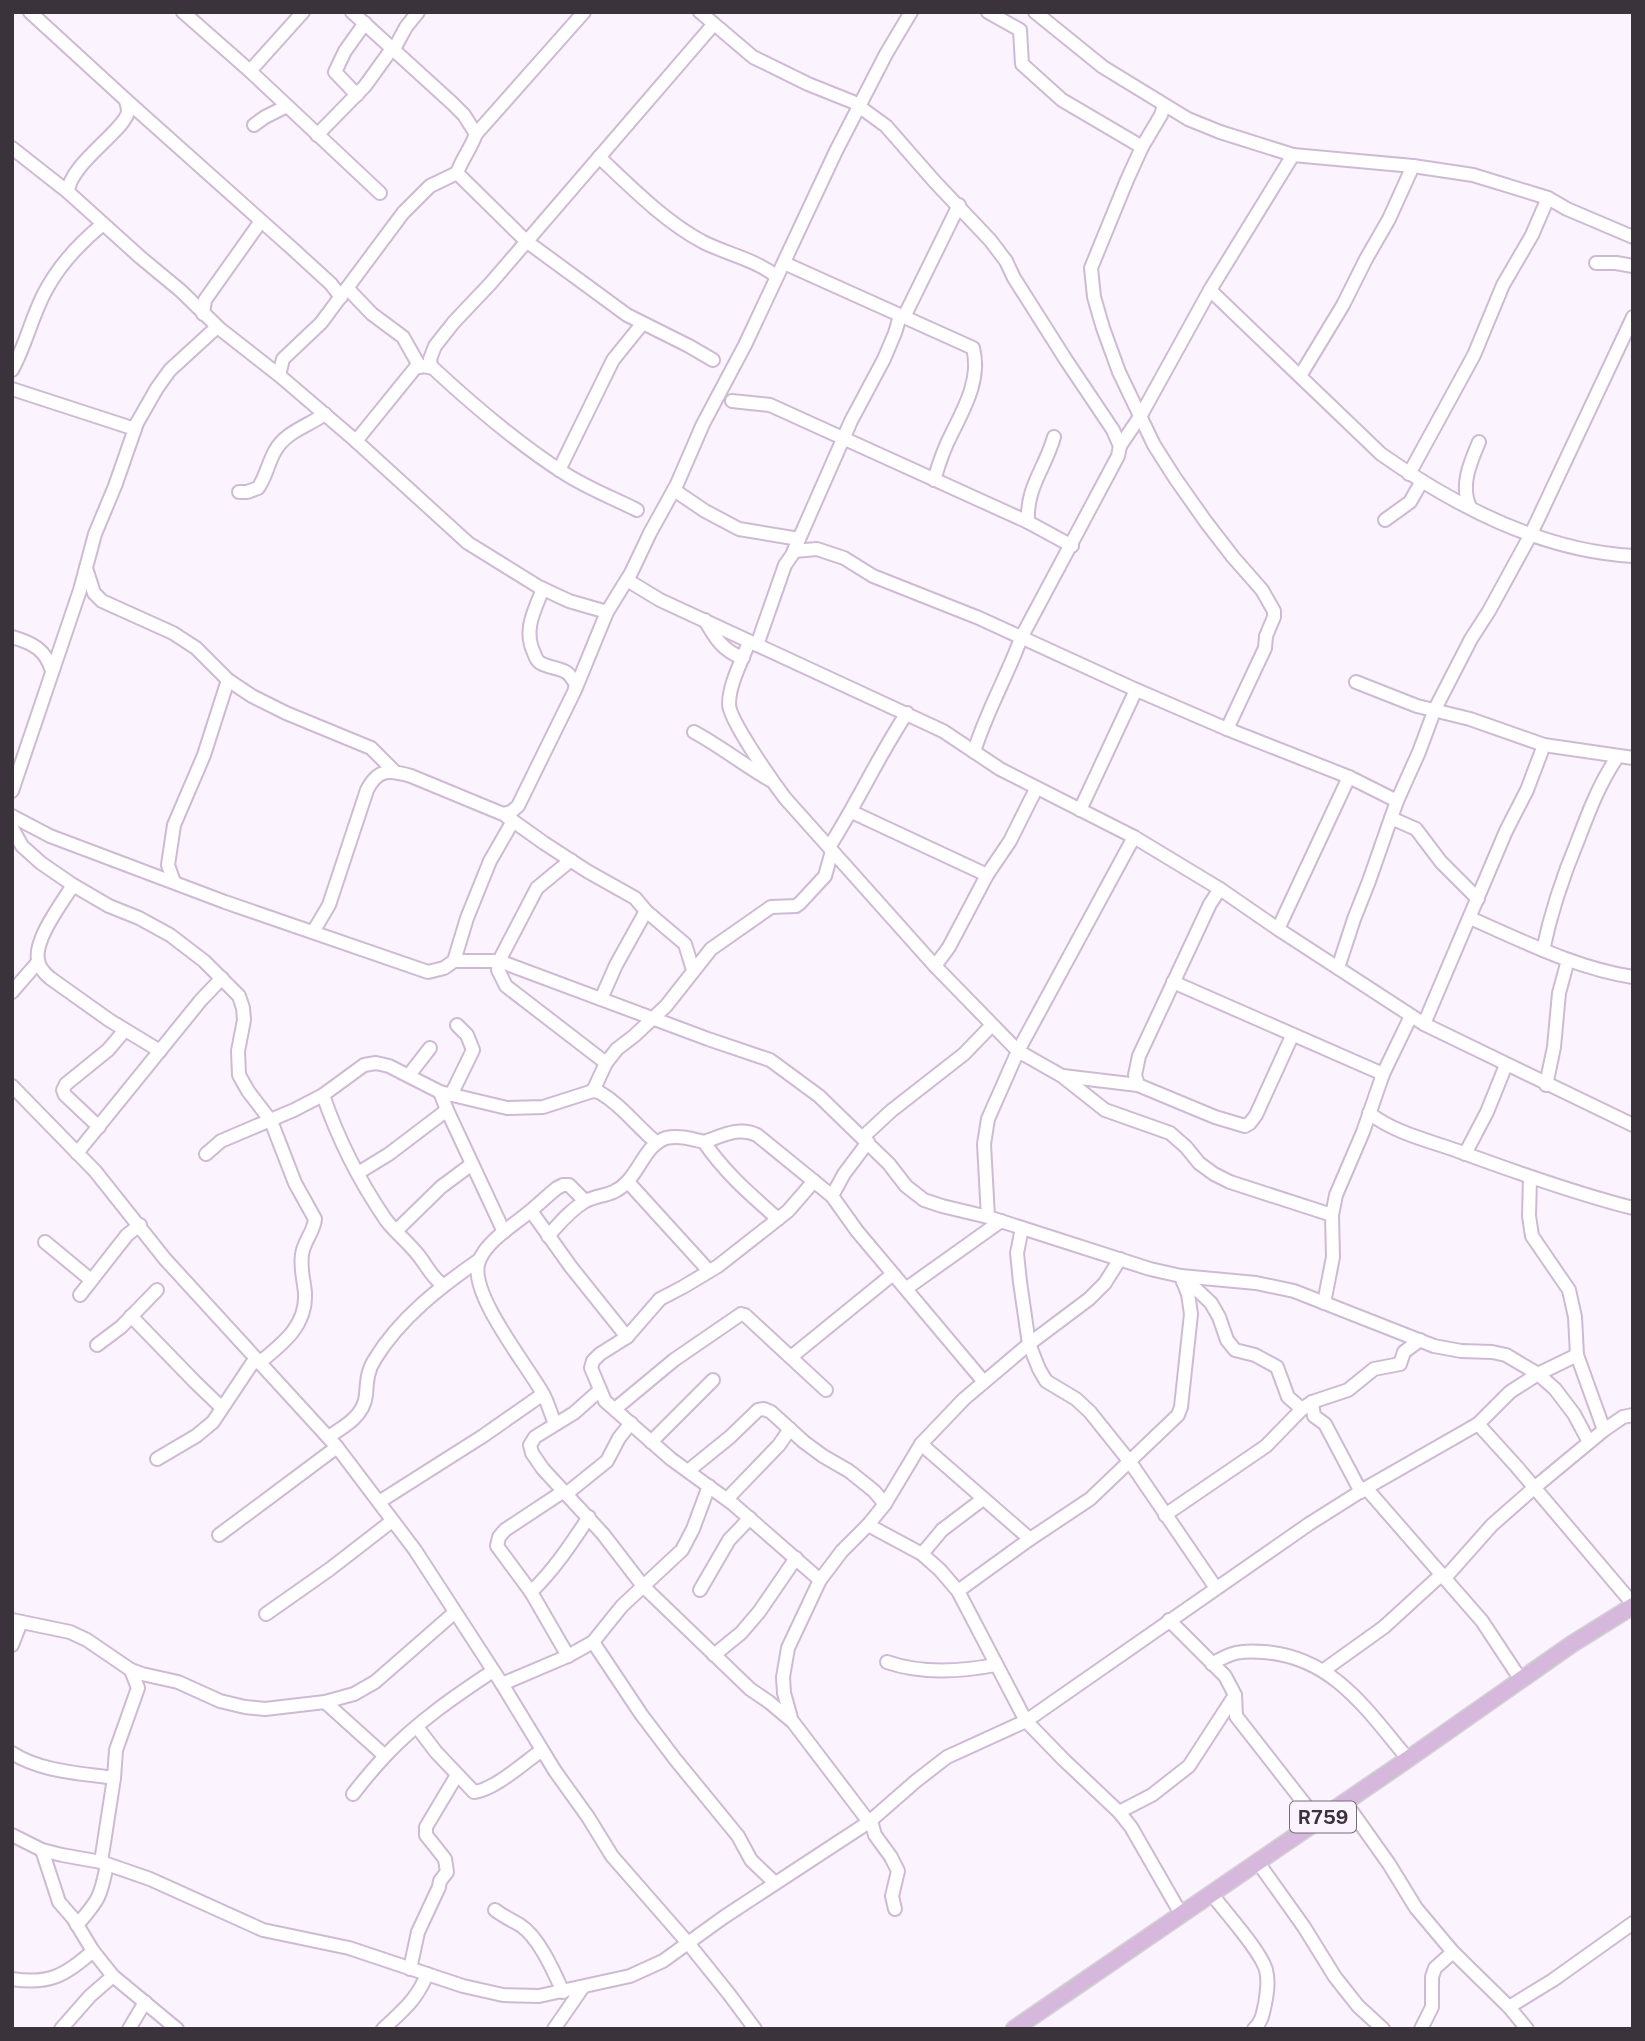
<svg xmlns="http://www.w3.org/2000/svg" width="1645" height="2041" viewBox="0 0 1645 2041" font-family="'Public Sans',sans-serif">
  <rect width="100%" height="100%" fill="#fbf3fd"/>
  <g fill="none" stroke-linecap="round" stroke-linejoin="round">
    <defs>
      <g id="minor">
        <path d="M30,12l96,88c0,2 2,8 2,11 -1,18 -59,53 -60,81"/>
        <path d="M183,12l67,59 130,122"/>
        <path d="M352,12l100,91 12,12 12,19c-5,14 -14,25 -19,39l69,68 101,74 62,31 24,14"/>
        <path d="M700,12l53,45 55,27 45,18 33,24 49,56 55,58 16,21 8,17 52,82 47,70 7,16"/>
        <path d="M988,12l32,18 2,34 40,36 80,47"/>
        <path d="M1035,12l68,55 85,52 32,13 73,23"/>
        <path d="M393,51l13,-24 12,-15"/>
        <path d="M250,71l53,-59"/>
        <path d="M357,95l-22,-23 10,-21 20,-28"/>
        <path d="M126,100l169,151 36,33 10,13"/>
        <path d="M1164,105l-3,10 -19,32 -15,33 -36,88 3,29 9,31 16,44 35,73 21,33 31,44 27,35 29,33 12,21v6l-8,19 -1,12 -38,81"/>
        <path d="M254,125l11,-8 22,-11"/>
        <path d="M476,134l108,-122"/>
        <path d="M317,135l48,-49 26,-36"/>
        <path d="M12,148l56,44 72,65 41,34 39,38 60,47 76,65 112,102 71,44 30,14 38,11"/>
        <path d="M599,157c32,30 65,64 104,85 24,12 51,17 73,34"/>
        <path d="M784,263l189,85c8,30 -8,59 -21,85 -8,15 -13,30 -18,47"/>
        <path d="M1596,263h20l17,3"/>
        <path d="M347,288l25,26 31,23 17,30"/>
        <path d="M1210,290l171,164c74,52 160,97 252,102"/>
        <path d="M203,314l2,-14 56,-79"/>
        <path d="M904,317l55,-112"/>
        <path d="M431,367l-1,-8 5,-13 19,-24 36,-38 223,-259"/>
        <path d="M12,370c14,-25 20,-55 34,-80 14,-26 35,-48 57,-66"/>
        <path d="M279,375l4,-16 38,-36 82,-110 27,-27 27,-13"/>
        <path d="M1300,376l43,-71 23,-46 23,-40 24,-53"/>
        <path d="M12,389l123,40"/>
        <path d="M732,401l38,4 258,117 44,24"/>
        <path d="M356,441l60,-74 7,-1 10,2c41,38 84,75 131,105 23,15 49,25 73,37"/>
        <path d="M559,470l54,-110 29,-36"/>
        <path d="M1409,474l65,-119 29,-70 29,-50 16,-37"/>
        <path d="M674,490l31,21 34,18 60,10"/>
        <path d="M239,492h8l11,-4c8,-11 10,-25 17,-37 10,-19 33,-25 50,-37"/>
        <path d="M1470,507c-10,-21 0,-44 9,-65"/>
        <path d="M1385,520l25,-18 12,-21"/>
        <path d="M1028,522c-2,-35 17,-53 26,-85"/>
        <path d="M794,551l23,-2 27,9 29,18 106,42 153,70 95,41 122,48 48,24"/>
        <path d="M86,568l8,25 8,8 71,32 23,15 32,32 24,16 34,17 85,35 24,24"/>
        <path d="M627,580l33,20 283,131 57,38 134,68 86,52 58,40 146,95 209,101"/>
        <path d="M543,589c-9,22 -20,42 -9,64 2,6 4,10 11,12 16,6 22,2 31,20l-1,4"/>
        <path d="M705,620c10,18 18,31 38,38"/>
        <path d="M12,637c21,6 34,13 40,34"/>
        <path d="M749,642c-7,19 -20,42 -20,62 0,16 44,78 56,94l150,168 83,85 44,25 43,34 65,23 16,14 13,16 15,11 16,8 102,33"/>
        <path d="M757,645l28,-80 7,-10 59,-134 33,-62 11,-26 5,-17"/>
        <path d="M1356,682l61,24 53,13 74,26 89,13"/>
        <path d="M694,732c26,14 50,33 76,48"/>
        <path d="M974,752c12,-40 33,-75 47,-114l97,-182 2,-10 21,-31 69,-125 83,-135 120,11 60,9 75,23 19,11 66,28"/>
        <path d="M12,791l68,-201 15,-56 20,-48 22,-63 20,-35 13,-18 47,-43"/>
        <path d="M1080,810l56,-120"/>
        <path d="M852,812l135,63"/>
        <path d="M12,816l38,20 175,66 203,70 16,-4 10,-7 13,-43 23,-57 23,-40"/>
        <path d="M506,816l38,27 43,28 48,27 11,13 39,33 8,26"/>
        <path d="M1391,818l25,11 25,33 37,37"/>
        <path d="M12,828l10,18 19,17 32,22 36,21 30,12 31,17 34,26 35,35 4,12 1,12 -6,31 1,24 9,16 23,30 24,62 20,36c-1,13 -12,23 -13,36 -2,13 2,26 3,38 2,33 -23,51 -46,70"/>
        <path d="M829,847c28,-43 49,-91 78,-134"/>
        <path d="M571,860l-34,28 -38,73 -1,9 8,16 100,77"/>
        <path d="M174,882l-6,-17 6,-40 30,-70 24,-75"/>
        <path d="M73,885c-11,18 -39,54 -35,75 1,8 6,13 12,18l59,42 51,31"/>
        <path d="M1470,918c53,23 105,50 163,59"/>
        <path d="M1278,929l71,-152"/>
        <path d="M313,932l16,-27 38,-115c11,-22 23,-20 44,-14l92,38 8,-2 7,-6 57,-116 32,-78 24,-39 19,-40 27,-49 26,-60 42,-79 91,-194 50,-97 25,-42"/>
        <path d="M1543,950c8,-38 20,-74 35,-110 11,-29 22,-58 40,-84"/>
        <path d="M454,961h45l209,78 62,21 49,36 70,68 17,22 18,14 18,6 46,11 162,52 31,7 75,7 38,8 140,55 27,5 31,1 14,3 32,19 17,15 19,25 15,28"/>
        <path d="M935,966l14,-19 38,-72 23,-34 26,-52"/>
        <path d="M1338,968l16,-49 15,-38 28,-80 22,-49 16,-43 36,-70 18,-28 41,-75 103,-219"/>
        <path d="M1173,982l210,92"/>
        <path d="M12,992l26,-30"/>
        <path d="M601,999l15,-34 30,-54"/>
        <path d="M1424,1024l82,-193 21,-41 17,-45"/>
        <path d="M409,1075l21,-27"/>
        <path d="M1063,1076l75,9 77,32 30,9 5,-3 6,-8 36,-79"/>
        <path d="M1138,1085l-3,-10 4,-19 71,-152 10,-15"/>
        <path d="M1546,1085l8,-38 5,-54 9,-33"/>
        <path d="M12,1086l83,85 70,88 172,188 78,103 87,134 53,87 33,46 24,39 76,87 41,51 26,35"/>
        <path d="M593,1091l13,-28 11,-14 17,-13 32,-30 45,-57 60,-42 25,-1 4,-3 25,-27 7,-25"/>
        <path d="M440,1092l7,18 57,122"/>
        <path d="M323,1095c15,44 37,87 63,125 10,13 23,23 33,36 8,10 13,22 24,29"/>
        <path d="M451,1095l22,-45 -6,-15 -10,-10"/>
        <path d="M1369,1113c26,20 58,27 89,38 57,21 116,42 175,57"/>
        <path d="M99,1127l-34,-32 -2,-5 3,-6 42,-34 17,-20"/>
        <path d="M863,1137l28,-26 73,-57 28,-29"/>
        <path d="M704,1142c18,-6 35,-16 53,-7l75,61 25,35 127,151"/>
        <path d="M77,1153l124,-153 21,-22"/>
        <path d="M206,1154l15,-13 73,-31 29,-15 41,-30 12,-2 13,3 51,26 67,16 36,-1 50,-16 6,1c23,13 38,35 58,51"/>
        <path d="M1465,1154l22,-42 19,-47"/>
        <path d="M358,1173l31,-19 58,-44"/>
        <path d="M1530,1177l-1,39 3,20 37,54 6,27 2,38 27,75"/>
        <path d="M814,1181l-26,30 -24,19 -46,36 -35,21 -23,12 -33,38 -27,17 -7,7 -2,7 14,33 66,58 62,45 87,76"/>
        <path d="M628,1182l81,89"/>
        <path d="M832,1196l12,-22 24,-32"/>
        <path d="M531,1211l40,56 56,70"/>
        <path d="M988,1217l-4,-73 4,-25 30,-68 116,-214"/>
        <path d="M1022,1228l-5,25 3,29 9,62 10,25 7,12 30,18 14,13 40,50 86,126"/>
        <path d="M396,1231l45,-44 31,-23"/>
        <path d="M548,1236c11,-12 21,-25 36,-34 15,-9 28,-4 43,-20 13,-13 20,-38 39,-44 13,-3 26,1 38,4 21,31 47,53 74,77"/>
        <path d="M45,1242l46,38"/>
        <path d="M1183,1282l9,3 19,18 8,14 8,23 8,10 20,5 22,12 11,30 14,12"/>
        <path d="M907,1288l94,-67"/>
        <path d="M80,1295l47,-60 13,-10"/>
        <path d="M1324,1303l9,-46 -1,-42 4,-20 27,-63 20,-58 28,-58"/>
        <path d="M131,1316l64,66 27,26"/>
        <path d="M97,1345l24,-18 36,-37"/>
        <path d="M791,1357l102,-83"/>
        <path d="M600,1390l-26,23 -39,24 -5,8 2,8 11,16 60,65 40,52 107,103 19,13 24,20 76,100"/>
        <path d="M1312,1402l2,14 11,8 36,68"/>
        <path d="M615,1409l59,-49 67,-46 4,1 81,75"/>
        <path d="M555,1424c-4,-10 -7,-21 -12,-30 -15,-28 -76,-102 -64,-133 8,-20 33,-35 49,-48 10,-8 19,-17 29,-25l6,-3h6l16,16"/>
        <path d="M1478,1424l39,43 116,137"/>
        <path d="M328,1437c16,-10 36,-21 38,-42 1,-13 1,-24 9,-36 25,-41 65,-72 104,-99"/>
        <path d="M651,1442l62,-62"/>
        <path d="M921,1444l109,95"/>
        <path d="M157,1459l39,-23 17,-14 42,-63"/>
        <path d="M688,1471l42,-34 28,-27 6,-1 7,3 33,30 19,14 26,15 25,20 11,13"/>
        <path d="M1366,1488l116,133 39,59"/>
        <path d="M564,1491l-59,39 -6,7 -2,9 34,46 37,64"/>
        <path d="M566,1494l41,-33 12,-23 12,-15"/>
        <path d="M727,1499l52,-54 11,-16"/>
        <path d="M379,1502l104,-66 60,-42"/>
        <path d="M1165,1515l101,-69 36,-37 10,-7 36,-12 26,-21 26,-5 4,-12 16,-12"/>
        <path d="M868,1525l54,29 18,16 18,21 68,130 38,39 55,52 12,15 50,87"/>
        <path d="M219,1535l118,-88"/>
        <path d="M922,1554l20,-24 41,-31"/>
        <path d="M1445,1578l47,-53 42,-37 70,-58 19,-13 10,-2"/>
        <path d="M700,1590l29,-50 21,-22"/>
        <path d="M958,1591l72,-52 60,-40 88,-84 3,-8 10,-93 -3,-20 -7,-18"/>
        <path d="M531,1592c23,-22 40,-48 58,-75"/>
        <path d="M266,1614l64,-45 62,-48"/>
        <path d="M12,1620l58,12 17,8 44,30 11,4 36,8 42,19 25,6 20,2 60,-7 29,-8 21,-12 79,-69"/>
        <path d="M1169,1620l56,56 10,19 1,21 82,105"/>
        <path d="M593,1642l48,72 34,45 63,77 13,24 24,23"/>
        <path d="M12,1645l9,-23"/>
        <path d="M714,1655l27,-22 18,-21 37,-54"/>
        <path d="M887,1662c34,12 72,10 108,3"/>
        <path d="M1212,1664c19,-12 30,-14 52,-12 69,5 103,58 144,107"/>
        <path d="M1324,1670l60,-43 58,-53"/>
        <path d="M502,1684l66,-28 25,-14 29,-36 60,-56 11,-21 16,-43"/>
        <path d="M325,1702l60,54"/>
        <path d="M791,1718l-7,-25 -1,-16 5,-29 32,-68 22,-29 26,-26 17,-21 36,-60 43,-45 65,-55 60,-45 16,-16 15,-24"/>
        <path d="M417,1727l19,25 38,40c20,-2 51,-30 68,-42"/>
        <path d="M12,1753c30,19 68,20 102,25"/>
        <path d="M353,1794c10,-13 21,-26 32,-38 31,-33 70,-60 108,-85"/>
        <path d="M1345,1802l44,62 27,44 37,44 56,55 18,22"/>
        <path d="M1119,1812l33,-17 37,-29 46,-71"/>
        <path d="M871,1821l4,14 16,22 7,14 -6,25 3,13"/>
        <path d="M12,1835l30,15 20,5 39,7 49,17 113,51 86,18 114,38 40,9 36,1 91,-20 33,-15 61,-44 145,-95 47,-41 31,-24 79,-36 283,-197 57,-36 112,-64 32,-32 28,-18 39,-19"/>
        <path d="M42,1850l17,52 14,16 20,33 20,25 64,53"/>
        <path d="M1257,1861l47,66 31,50 23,29 25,23"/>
        <path d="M101,1862l13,-84 2,-28 22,-62 -7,-18"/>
        <path d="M1211,1893c13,18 50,58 55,77 3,11 1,23 -1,34 -2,9 -3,18 -11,25"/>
        <path d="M495,1910c8,6 16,10 25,15 19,12 34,47 43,67"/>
        <path d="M77,1925c22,-25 24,-29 30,-61"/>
        <path d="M410,1969l8,-37 21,-45 1,-6 7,-9 -2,-13 -19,-24v-8l31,-52"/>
        <path d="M12,1979c37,6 54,-4 81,-28"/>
        <path d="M1509,2007l44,-27 80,-57"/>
        <path d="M61,2029l29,-33 23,-20"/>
        <path d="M129,2029l16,-27"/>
        <path d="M383,2029c19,-18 34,-29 44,-55"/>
        <path d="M554,2029l29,-42"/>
        <path d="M1421,2029l11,-22v-30l3,-9 18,-16"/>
      </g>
      <path id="major" d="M1014,2029l394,-270 164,-115 61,-38"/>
    </defs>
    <use href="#minor" stroke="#cebbd3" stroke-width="16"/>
    <use href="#major" stroke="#d4d2d4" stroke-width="19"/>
    <use href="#minor" stroke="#fff" stroke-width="12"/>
    <use href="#major" stroke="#d5b8dc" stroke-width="16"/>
  </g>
  <g text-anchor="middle" stroke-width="5" stroke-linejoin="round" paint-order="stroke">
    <rect fill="#fbf3fd" stroke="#756d76" stroke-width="2" x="1290" y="1801.5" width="66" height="31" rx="5"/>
    <g font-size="19" font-weight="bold" fill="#3b333c">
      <text x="1323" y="1824">R759</text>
    </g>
  </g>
  <rect width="1645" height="2041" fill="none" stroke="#3b333c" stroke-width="28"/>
</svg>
